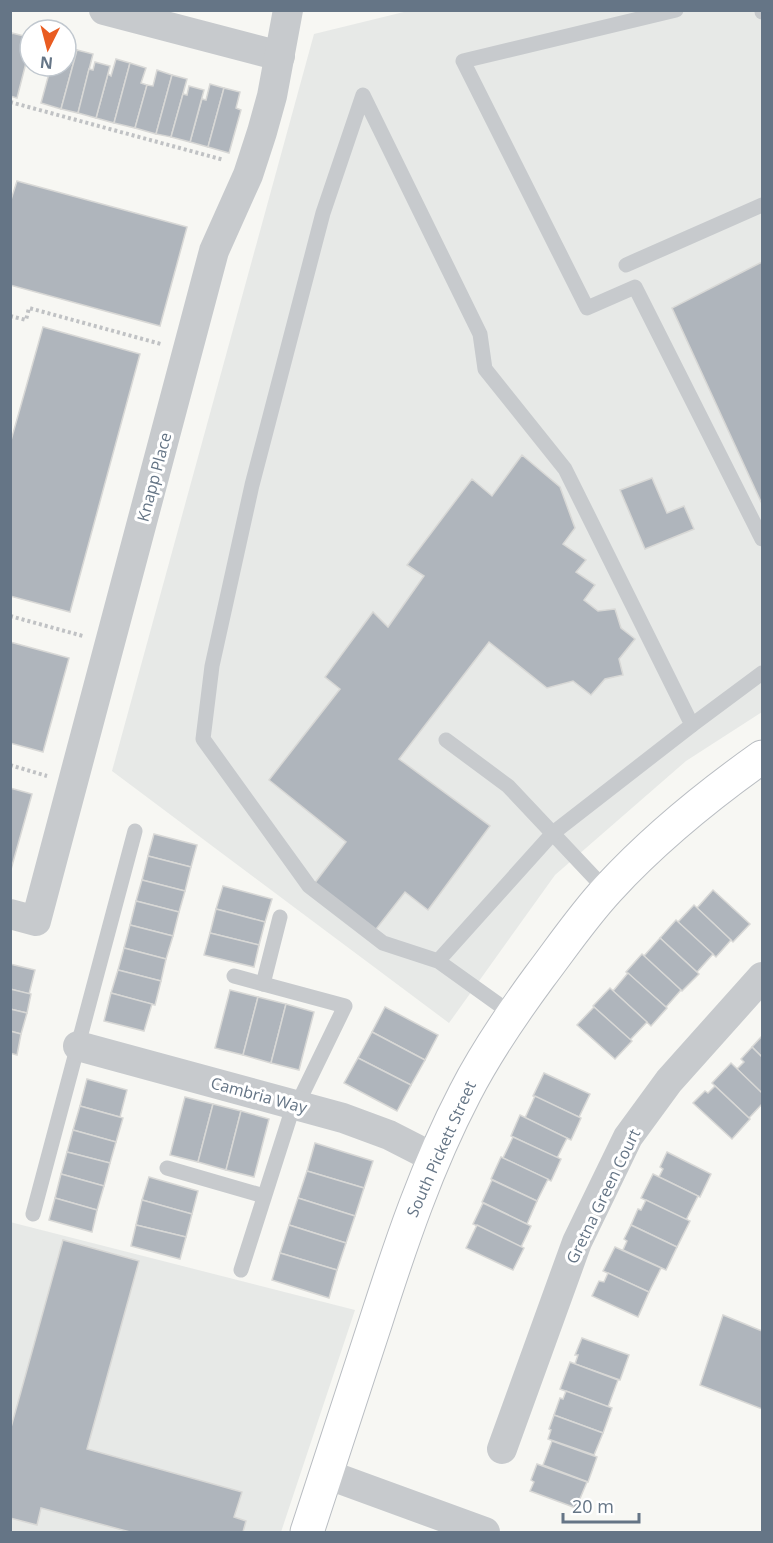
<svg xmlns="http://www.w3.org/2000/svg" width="773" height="1543" viewBox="0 0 773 1543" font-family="'Open Sans',sans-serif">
  <rect width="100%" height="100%" fill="#f7f7f3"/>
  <g fill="#e7e9e7">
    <path d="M412,10l350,1v701l-76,49 -131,114 -106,148 -337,-252 202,-737z"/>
    <path d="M10,1222l345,88 -74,222h-270z"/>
  </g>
  <g fill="#afb5bc" stroke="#d8d8d6" stroke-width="1.5">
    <path d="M12,33l16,4 -5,16 5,2 -11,43 -7,-2v-57z"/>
    <path d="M66,47l11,3 -16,59 -20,-6 10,-37h15z"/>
    <path d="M77,50l16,4 -15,59 -17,-4z"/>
    <path d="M116,59l14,4 -16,60 -18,-5 12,-44 3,2z"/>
    <path d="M95,62l15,4 -14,52 -18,-5 11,-44 4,1z"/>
    <path d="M130,63l16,5 -5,15 6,2 -12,43 -21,-5z"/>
    <path d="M157,70l15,5 -16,59 -21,-6 12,-43 6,1z"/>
    <path d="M172,75l15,4 -16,58 -15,-3z"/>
    <path d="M210,84l14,4 -16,59 -18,-5 12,-43 4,1z"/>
    <path d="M189,86l15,4 -14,52 -19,-5 12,-43 4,1z"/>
    <path d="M224,88l16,4 -4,16 5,2 -12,43 -21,-6z"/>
    <path d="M17,181l170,46 -27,99 -150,-41v-82z"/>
    <path d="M762,262v242l-90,-196z"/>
    <path d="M43,327l97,27 -70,258 -60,-16v-152z"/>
    <path d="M522,455l38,32 15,41 -12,16 23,16 -10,12 19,13 -11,15 14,11 17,-2 6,19 14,11 -16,20 4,16 -18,4 -14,16 -18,-14 -26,7 -58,-46 -90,117 91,67 -62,84 -23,-18 -32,41 -59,-49 32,-42 -77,-62 71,-91 -15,-12 48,-65 15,15 36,-51 -17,-11 65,-86 20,17z"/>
    <path d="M652,478l15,35 17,-7 10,23 -49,20 -25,-59z"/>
    <path d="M10,642l59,16 -26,94 -33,-9z"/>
    <path d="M10,788l22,6 -22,79z"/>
    <path d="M154,834l43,11 -6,22 -43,-11z"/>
    <path d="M148,856l43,11 -6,24 -43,-11z"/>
    <path d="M142,880l43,11 -6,21 -43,-11z"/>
    <path d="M223,886l49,13 -7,23 -49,-13z"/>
    <path d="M713,890l37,34 -17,18 -36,-34z"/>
    <path d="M136,901l43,11 -6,24 -43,-11z"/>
    <path d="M694,905l37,35 -15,17 -38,-35z"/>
    <path d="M216,909l49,13 -6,23 -49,-12z"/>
    <path d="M676,920l37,34 -16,18 -37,-34z"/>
    <path d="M130,925l43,11 -7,23 -42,-11z"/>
    <path d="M210,933l49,12 -5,22 -50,-12z"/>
    <path d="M660,938l39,36 -17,17 -38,-35z"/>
    <path d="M124,948l42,11 -5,22 -43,-11z"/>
    <path d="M642,954l39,36 -15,17 -40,-35z"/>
    <path d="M10,964l25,6 -6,24 -19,-5z"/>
    <path d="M118,970l43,11 -6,24 -44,-12z"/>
    <path d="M628,973l39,35 -16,18 -38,-35z"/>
    <path d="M610,988l37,34 -17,18 -37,-34z"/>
    <path d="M10,989l21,5 -4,19 -17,-4z"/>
    <path d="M230,990l28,7 -15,58 -28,-7z"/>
    <path d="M111,993l41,11 -8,27 -40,-10z"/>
    <path d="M258,997l28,7 -15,59 -28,-8z"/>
    <path d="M286,1004l28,8 -15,58 -28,-7z"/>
    <path d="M385,1007l53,28 -13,25 -53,-28z"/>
    <path d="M594,1007l38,34 -17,18 -38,-34z"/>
    <path d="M10,1009l17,4 -6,21 -11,-3z"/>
    <path d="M10,1031l11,3 -4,21 -7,-2z"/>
    <path d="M372,1032l53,28 -14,25 -53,-27z"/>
    <path d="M762,1036v21l-10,-10z"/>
    <path d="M752,1047l10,10v36l-25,-24 7,-7 -3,-3z"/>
    <path d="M358,1058l53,27 -14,26 -53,-28z"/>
    <path d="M731,1063l31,30v11l-13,14 -37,-35z"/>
    <path d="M544,1073l46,21 -11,23 -46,-21z"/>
    <path d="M87,1079l40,11 -7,27 -40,-11z"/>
    <path d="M715,1086l35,33 -18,20 -39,-36 12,-12 3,2z"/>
    <path d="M535,1096l46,22 -10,22 -46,-22z"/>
    <path d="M185,1097l28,7 -15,58 -28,-7z"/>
    <path d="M213,1104l28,7 -15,59 -28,-8z"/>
    <path d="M80,1106l43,12 -7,24 -43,-12z"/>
    <path d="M241,1111l28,8 -15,58 -28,-7z"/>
    <path d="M520,1115l47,23 -10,20 -46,-22z"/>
    <path d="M73,1130l43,12 -6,21 -43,-11z"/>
    <path d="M513,1137l48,22 -10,22 -48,-23z"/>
    <path d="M315,1143l58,18 -9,27 -57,-17z"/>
    <path d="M67,1152l43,11 -6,23 -43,-12z"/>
    <path d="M667,1152l44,22 -11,23 -41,-20 4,-8 -3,-2z"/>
    <path d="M501,1157l47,22 -11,22 -46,-22z"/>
    <path d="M307,1171l57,17 -9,28 -57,-18z"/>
    <path d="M61,1174l43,12 -7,24 -42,-12z"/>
    <path d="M653,1174l45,22 -12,24 -45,-22z"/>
    <path d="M149,1177l49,14 -6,23 -50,-14z"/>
    <path d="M492,1180l45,21 -10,23 -45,-22z"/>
    <path d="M55,1198l42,12 -5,22 -43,-12z"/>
    <path d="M298,1198l57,18 -9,27 -57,-18z"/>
    <path d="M142,1200l50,14 -6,23 -50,-12z"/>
    <path d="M646,1200l44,21 -13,26 -46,-22 7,-16 3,1z"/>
    <path d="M483,1203l48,23 -10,21 -48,-23z"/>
    <path d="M136,1225l50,12 -6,22 -49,-13z"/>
    <path d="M289,1225l57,18 -9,27 -57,-17z"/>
    <path d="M477,1225l47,23 -11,22 -47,-22z"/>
    <path d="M631,1225l46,22 -11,23 -43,-20 4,-9 -3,-2z"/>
    <path d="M63,1240l76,21 -52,188 155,43 -8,25 12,4 -3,11h-113l-89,-24 -4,17 -27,-7v-87z"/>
    <path d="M615,1247l46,21 -12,24 -46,-21z"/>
    <path d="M280,1253l57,17 -8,28 -57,-18z"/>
    <path d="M608,1273l41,19 -11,25 -46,-21 7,-15 5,1z"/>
    <path d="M723,1315l39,16v78l-62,-24z"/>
    <path d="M582,1338l47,17 -9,25 -45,-16 3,-9h-3z"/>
    <path d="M570,1362l48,18 -10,27 -48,-18z"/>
    <path d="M566,1391l46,17 -9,25 -49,-18 6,-17 3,1z"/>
    <path d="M554,1415l49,18 -9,22 -46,-16 3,-9 -2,-1z"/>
    <path d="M552,1441l45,16 -9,25 -45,-17z"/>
    <path d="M537,1464l50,18 -11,26 -46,-17 4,-9 -3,-2z"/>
  </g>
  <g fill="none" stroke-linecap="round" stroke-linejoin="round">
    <defs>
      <path id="secondary" d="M307,1532c23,-70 46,-140 69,-211 25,-78 51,-155 89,-228 21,-41 47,-79 75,-117 22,-29 43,-60 68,-87 46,-50 99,-93 154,-132"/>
    </defs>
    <use href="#secondary" stroke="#b9bdc2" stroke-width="35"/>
    <g stroke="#c0c2c4" stroke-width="4" stroke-dasharray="3 3" stroke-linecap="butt">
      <path d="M10,102l214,58"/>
      <path d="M10,316l16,4 3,-12 132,36"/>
      <path d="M10,616l73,20"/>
      <path d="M10,765l37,11"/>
    </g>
    <g stroke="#c7cacd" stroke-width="15">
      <path d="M676,10l-213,51 124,247 48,-21 127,252"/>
      <path d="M762,10v2"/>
      <path d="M626,265l136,-60"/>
      <path d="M692,725l70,-52"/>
      <path d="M446,740l62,46 98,104"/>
      <path d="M438,961l115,-128 139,-108 -127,-256 -80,-100 -5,-35 -117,-239 -40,118 -71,272 -40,181 -9,73 106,147 74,57 55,18 74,53"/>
      <path d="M234,976l111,30 -48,99"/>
      <path d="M263,984l17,-67"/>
      <path d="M167,1168l97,28"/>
      <path d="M33,1214l102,-383"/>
      <path d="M241,1270l53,-166"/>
    </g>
    <g stroke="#c7cacd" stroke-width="30">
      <path d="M104,10l176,46"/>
      <path d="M10,914l26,7 178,-670 34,-76 14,-43 10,-36 16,-86"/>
      <path d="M78,1046l265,72 46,17 45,23"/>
      <path d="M502,1449l75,-207 51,-105 41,-56 93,-104"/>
      <path d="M326,1474l159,58"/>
    </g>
    <use href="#secondary" stroke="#fff" stroke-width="33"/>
  </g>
  <g text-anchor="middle" stroke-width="6" stroke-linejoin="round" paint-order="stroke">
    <g font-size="16" fill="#657586" stroke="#fff">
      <text transform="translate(154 477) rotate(-75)" y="6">Knapp Place</text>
      <text transform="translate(259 1095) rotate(15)" y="6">Cambria Way</text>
      <text transform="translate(441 1149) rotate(-66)" y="6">South Pickett Street</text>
      <text transform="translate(603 1196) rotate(-64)" y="6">Gretna Green Court</text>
    </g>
  </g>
  <rect width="773" height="1543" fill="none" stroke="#657586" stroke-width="24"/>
  <g transform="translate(48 48) rotate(186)"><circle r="28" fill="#ffffff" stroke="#c1c8cf" stroke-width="1.5"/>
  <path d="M0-4.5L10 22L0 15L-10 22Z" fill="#e95c21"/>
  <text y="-9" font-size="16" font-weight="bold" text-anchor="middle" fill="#657586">N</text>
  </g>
  <path d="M563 1513v9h76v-9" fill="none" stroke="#657586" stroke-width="3"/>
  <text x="572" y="1513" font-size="18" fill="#657586" stroke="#ffffff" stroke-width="4.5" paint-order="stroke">20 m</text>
</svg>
